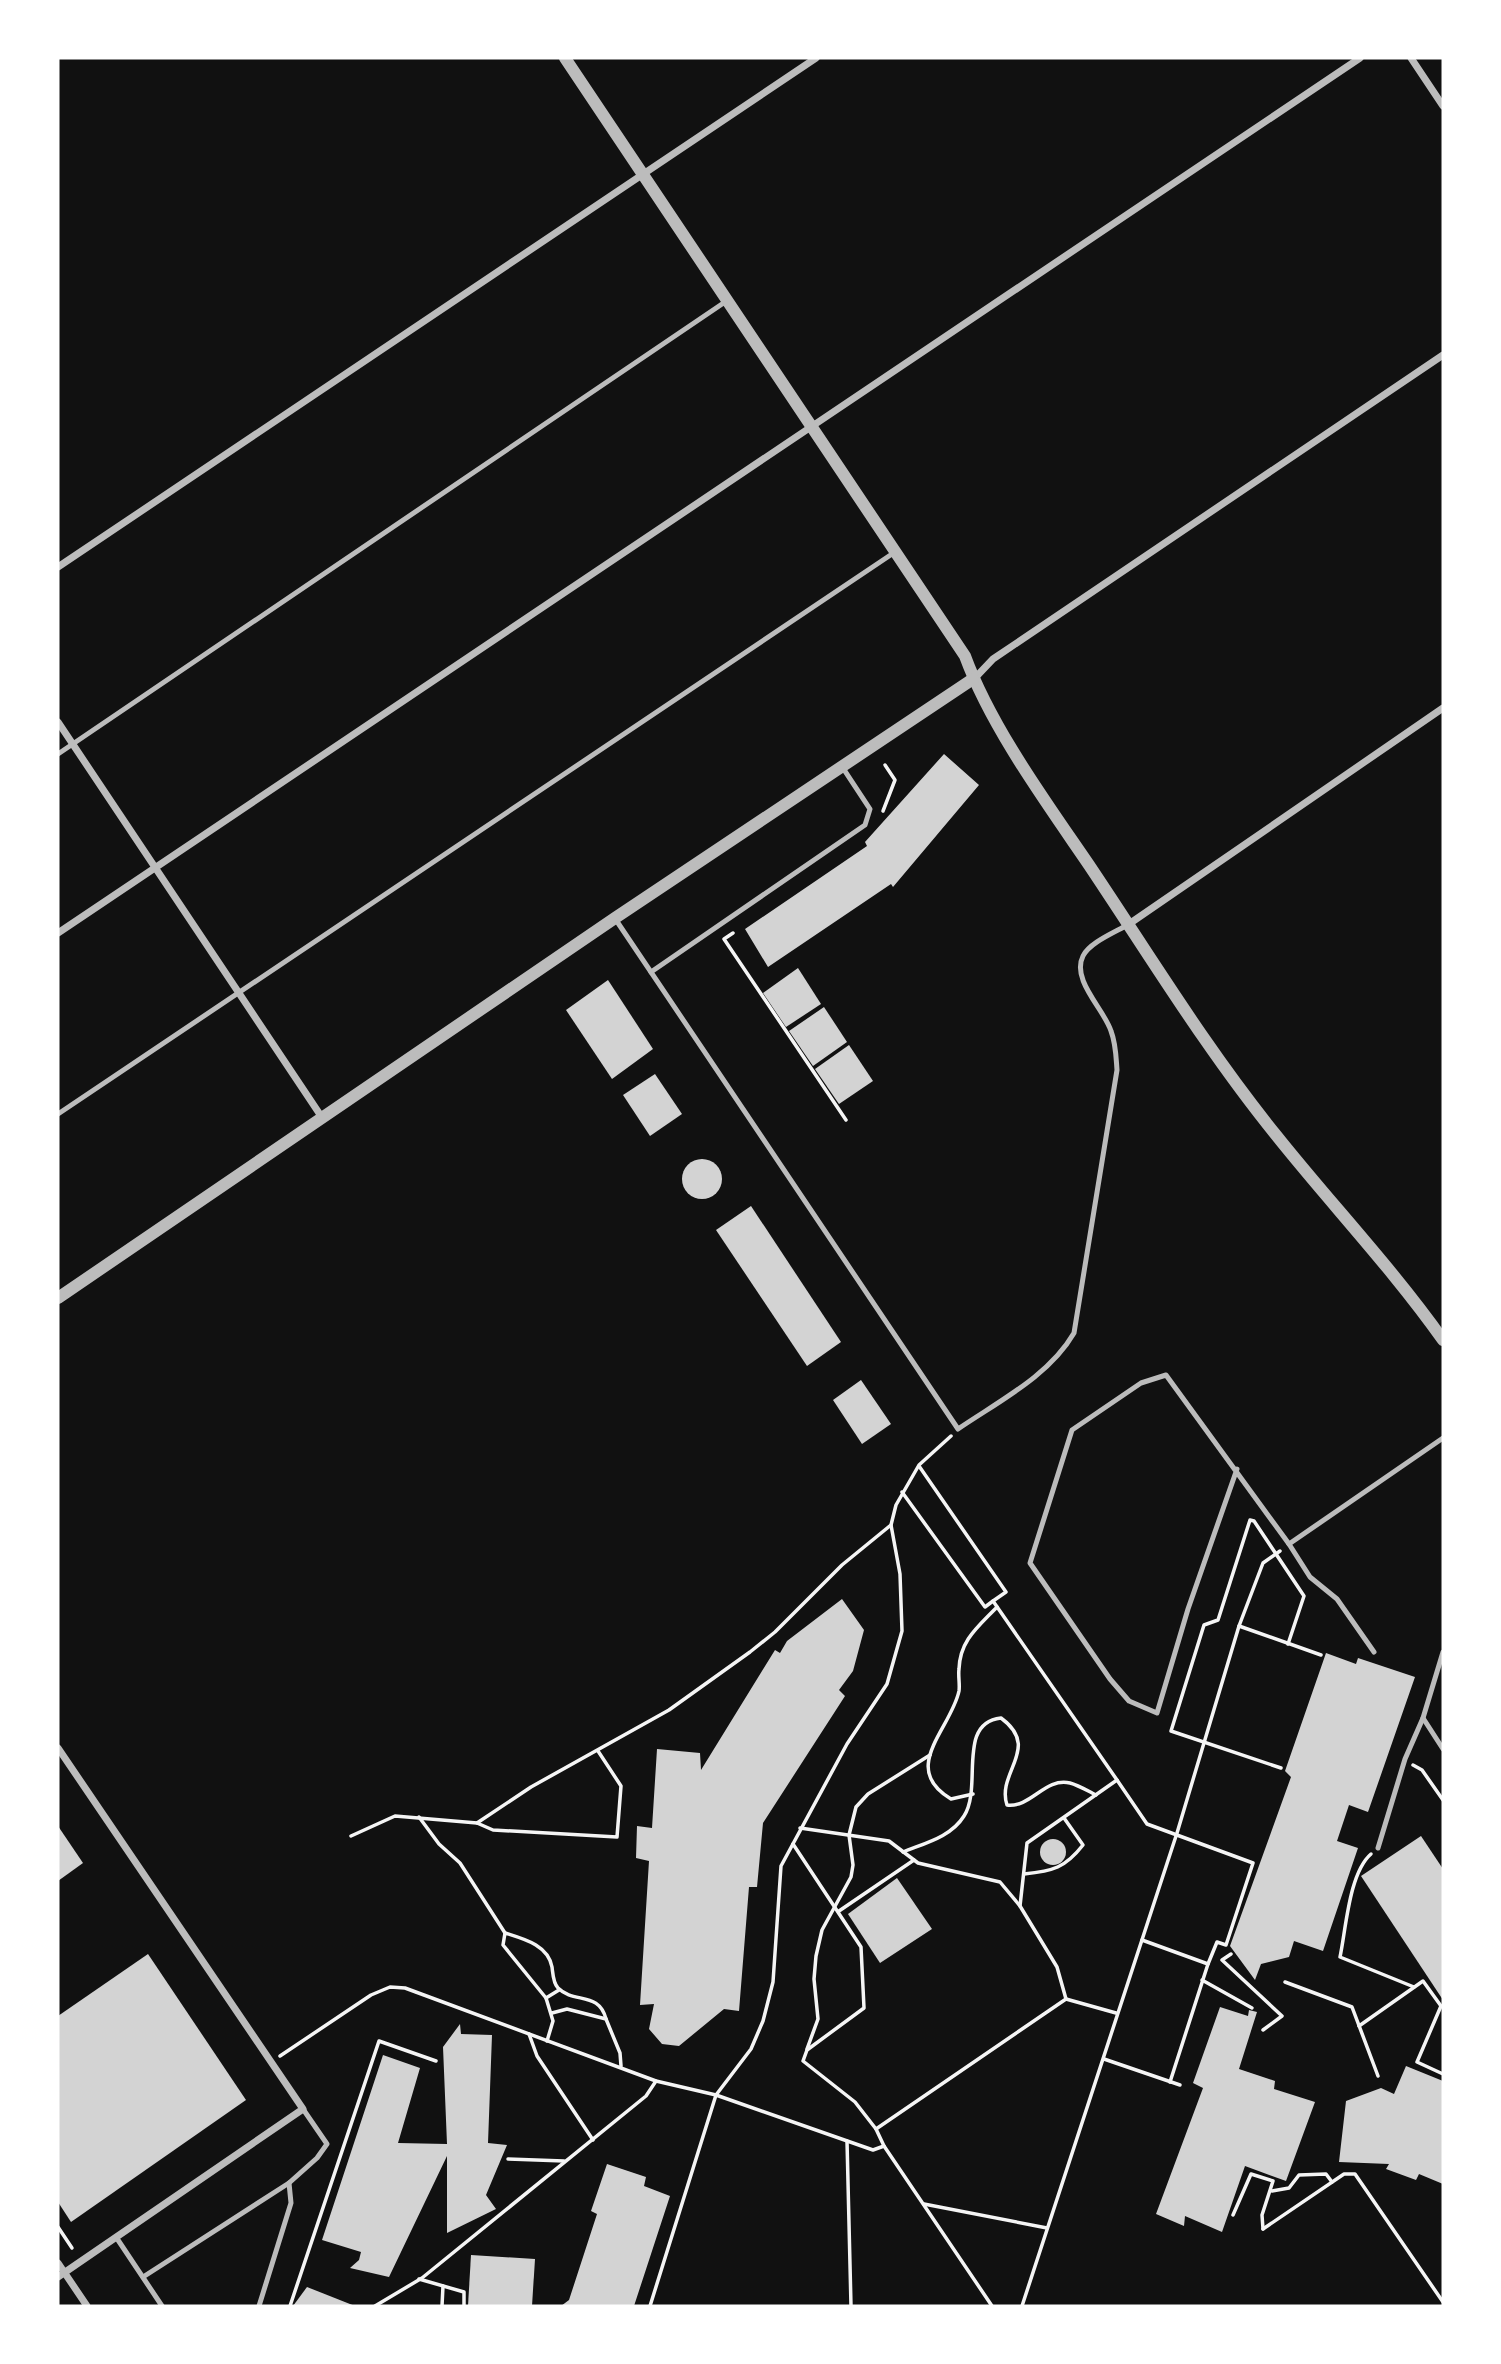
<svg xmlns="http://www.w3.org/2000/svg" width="1501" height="2364" viewBox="0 0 1501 2364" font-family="Rubik,sans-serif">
  <rect width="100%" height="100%" fill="#111"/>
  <g fill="#d3d3d3">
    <path d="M944,754l35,31 -86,102 -2,-3 -123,83 -23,-38 122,-83 -2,-4z"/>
    <path d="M798,968l23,36 -35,23 -23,-34z"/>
    <path d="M608,980l45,69 -41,30 -46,-69z"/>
    <path d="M824,1007l23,35 -34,24 -24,-35z"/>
    <path d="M849,1045l24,36 -34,23 -24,-35z"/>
    <path d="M655,1074l27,40 -32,22 -27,-41z"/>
    <circle cx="702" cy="1179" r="20"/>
    <path d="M751,1206l90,136 -34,24 -91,-136z"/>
    <path d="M861,1380l30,44 -29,20 -29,-44z"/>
    <path d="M842,1599l22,31 -11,41 -14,19 6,6 -82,127 -6,64h-8l-10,124 -15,-2 -45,37 -17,-2 -13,-15 5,-25 -14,1 9,-144 -13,-3 1,-32 15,2 5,-79 43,4 1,17 74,-120 5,3 7,-12z"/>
    <path d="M1326,1653l30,11 2,-6 57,19 -47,135 -19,-7 -12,36 21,7 -35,103 -29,-10 -5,16 -28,7 -6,16 -25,-34 61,-169 -6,-6z"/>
    <path d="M58,1826l25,37 -25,18z"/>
    <path d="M1421,1836l22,33v131l-82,-124z"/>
    <circle cx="1053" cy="1852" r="13"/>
    <path d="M897,1878l35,51 -52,34 -32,-49z"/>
    <path d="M148,1954l98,146 -175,122 -13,-20v-186z"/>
    <path d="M1220,2007l28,9 1,-6 8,2 -18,57 36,12 -1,8 41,13 -29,79 -41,-15 -23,66 -37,-16 -1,10 -28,-12 47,-126 -10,-5z"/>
    <path d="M460,2024l1,10 31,1 -4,108 19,2 -21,50 10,14 -49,24v-77l-58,121 -39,-9 9,-8 2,-8 -39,-12 61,-185 37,13 -22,75 49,1 -4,-97z"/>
    <path d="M1406,2066l37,15v103l-24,-10 -3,6 -30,-11 3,-5 -50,-2 7,-61 35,-13 13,6z"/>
    <path d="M607,2164l39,13 -2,9 26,10 -36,110h-73l8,-6 28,-86 -6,-3z"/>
    <path d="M471,2255l64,4 -3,47h-64z"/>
    <path d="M307,2287l48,19h-62z"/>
  </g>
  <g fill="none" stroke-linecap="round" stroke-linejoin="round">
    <g stroke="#f5f5f5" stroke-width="3.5">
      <path d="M883,811l12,-31 -10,-15"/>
      <path d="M733,933l-9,6 122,181"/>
      <path d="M919,1466l87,126 -13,9 124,179"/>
      <path d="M902,1492l83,115 8,-6"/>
      <path d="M1239,1626l82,29"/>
      <path d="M1413,1765l9,5 21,30"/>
      <path d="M1281,1768l-110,-37 33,-106 14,-5 32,-100 4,1 50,75 -16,48"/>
      <path d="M973,1794l-22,5c-52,-31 0,-70 8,-108 1,-7 -1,-15 0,-22 1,-29 19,-42 38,-62"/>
      <path d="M419,1817l20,27 21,19 45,70c19,6 43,12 47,34 1,7 1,16 6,21 16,16 41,3 48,31"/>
      <path d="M477,1823l16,7 124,7 4,-51 -23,-35"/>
      <path d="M800,1828l89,13 29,22 82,19 20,24 37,61 9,32"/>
      <path d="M351,1836l44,-20 82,7 54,-36 138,-77 81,-58 25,-20 67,-67 49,-40"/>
      <path d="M793,1844l68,103 3,61 -57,42 -4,11 52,41 21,27"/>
      <path d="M903,1852c22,-9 48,-15 61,-36 19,-29 -8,-93 37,-98 41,30 -5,54 6,87 24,3 38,-28 63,-22 8,2 18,8 26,12"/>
      <path d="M1371,1854c-22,19 -25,75 -31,103l74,30"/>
      <path d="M1024,1874c29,-3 41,-6 59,-29l-19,-27"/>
      <path d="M1020,1906l7,-63 90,-63 30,44 106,39 -27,82 -9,-3 -9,22"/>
      <path d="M839,1911l75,-51"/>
      <path d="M505,1933l-2,12 43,53 7,23 -6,20"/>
      <path d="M1142,1940l66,24 -38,118"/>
      <path d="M1231,1954l-9,6 60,56 -19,14"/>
      <path d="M1202,1980l50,28"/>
      <path d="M1285,1982l67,25 26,69"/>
      <path d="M546,1998l13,-8"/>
      <path d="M552,2013l15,-4 39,10 14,34 1,13"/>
      <path d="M1359,2026l64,-45 18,25 -24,56 26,12"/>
      <path d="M529,2034l8,22 56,84"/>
      <path d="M807,2049l11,-30 -4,-40 2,-23 6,-26 29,-53 2,-12 -4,-30 7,-28 12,-13 62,-39"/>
      <path d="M280,2056l91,-61 19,-8 15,1 251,93 60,14 157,55 11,-4 108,160"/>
      <path d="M1104,2059l76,26"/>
      <path d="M847,2141l4,165"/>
      <path d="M884,2146l-8,-17 190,-130 50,14"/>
      <path d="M508,2159l56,2"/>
      <path d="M1272,2191l17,-3 10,-13 27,-1 6,8"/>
      <path d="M924,2204l123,24"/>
      <path d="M1233,2215l18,-41 22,7 -11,34 1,14"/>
      <path d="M58,2227l14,21"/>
      <path d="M1263,2229l81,-55h11l88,128"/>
      <path d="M419,2279l45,13v14"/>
      <path d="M290,2306l89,-265 57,20"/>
      <path d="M375,2306l47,-28 224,-182 10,-15"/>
      <path d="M442,2306l1,-20"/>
      <path d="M650,2306l66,-211 35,-46 12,-28 10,-39 8,-116 66,-122 40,-60 15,-53 -2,-57 -9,-49 5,-20 23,-40 32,-29"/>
      <path d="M1022,2306l155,-473 62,-207 24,-63 17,-12"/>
    </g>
    <g stroke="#bcbcbc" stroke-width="5">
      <path d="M58,754l667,-452"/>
      <path d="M616,920l342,509c41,-28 91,-53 116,-96l43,-263c-1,-13 -1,-26 -6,-39 -7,-22 -40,-51 -28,-75 7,-14 33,-24 46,-32"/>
      <path d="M651,972l214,-147 5,-16 -27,-41"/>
      <path d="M58,1114l837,-562"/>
      <path d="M1237,1469l-49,140 -31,104 -28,-12 -19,-22 -80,-116 42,-133 69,-47 25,-8 123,169 154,-106"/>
      <path d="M1289,1544l21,33 27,22 37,53"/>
      <path d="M1443,1652l-20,66 20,31"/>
      <path d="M1378,1848l27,-89 18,-41"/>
      <path d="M116,2237l46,69"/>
      <path d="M143,2277l146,-94"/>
      <path d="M259,2306l32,-103 -2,-20 28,-25 10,-14 -24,-35"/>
    </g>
    <g stroke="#bcbcbc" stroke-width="7">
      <path d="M1411,58l32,48"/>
      <path d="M58,567l758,-509"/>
      <path d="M974,679l19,-20 450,-304"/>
      <path d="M58,722l265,397"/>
      <path d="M1129,924l314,-216"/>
      <path d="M58,933l1302,-875"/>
      <path d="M58,1748l245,361 -245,168"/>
      <path d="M58,2263l29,43"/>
    </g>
    <g stroke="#bcbcbc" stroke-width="12">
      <path d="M565,58l400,598c26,71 81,146 124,209 61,91 118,185 187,270 55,69 116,133 167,205"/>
      <path d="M58,1298l557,-380 358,-239"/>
    </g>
  </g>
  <rect width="1501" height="2364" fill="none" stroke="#ffffff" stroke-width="119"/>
</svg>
